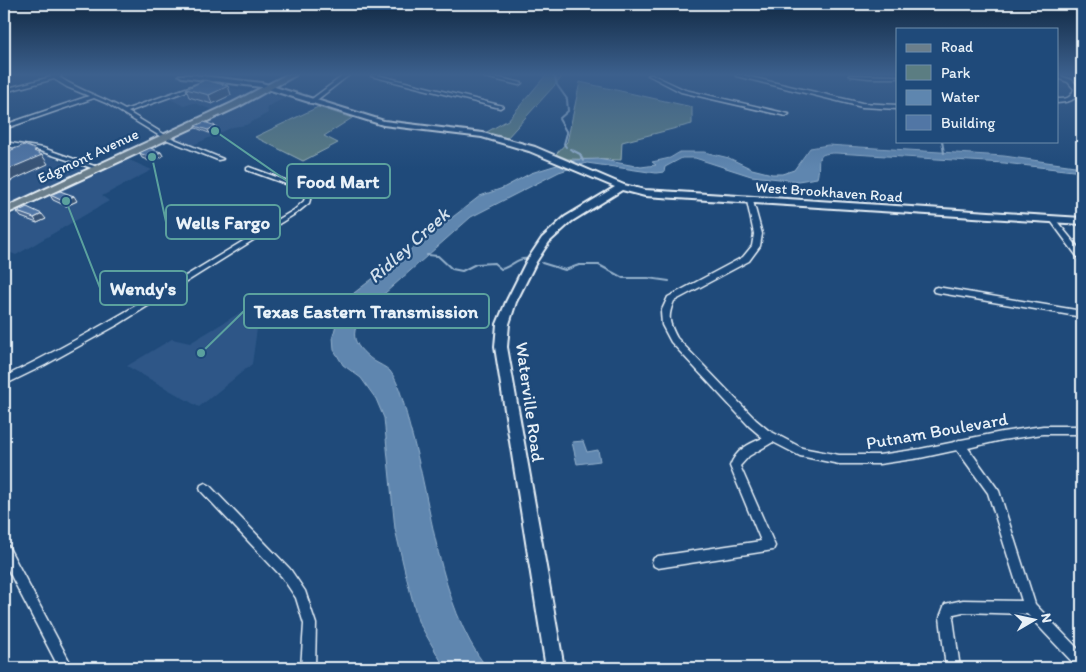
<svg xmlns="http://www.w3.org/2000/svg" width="1086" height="672" viewBox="0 0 1086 672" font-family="Itim,sans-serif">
  <rect width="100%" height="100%" fill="#1f4a7a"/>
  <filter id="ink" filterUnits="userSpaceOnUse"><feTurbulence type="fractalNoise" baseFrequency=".02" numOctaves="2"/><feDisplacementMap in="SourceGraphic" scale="10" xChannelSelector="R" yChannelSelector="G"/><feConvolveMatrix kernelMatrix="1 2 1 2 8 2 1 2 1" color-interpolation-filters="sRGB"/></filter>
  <g filter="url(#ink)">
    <g fill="#2e5787">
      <path d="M213,84l36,8 7,-2 29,8 -18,9 1,6 -22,12 -13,2 -40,18 -21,-8 51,-23 -29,-11 -10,3 -14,-7z"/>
      <path d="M34,150l49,20 -79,37v-46z"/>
      <path d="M127,159l25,11 -50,26 7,5 -93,54 -12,-5v-31z"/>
      <path d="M243,311l15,11 -6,42 -53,43 -72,-41 45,-27 18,4z"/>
    </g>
    <g fill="#5b7d82" stroke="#a2b7bd">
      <path d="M546,75h18l-57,63 -22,-5 23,-13z"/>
      <path d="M580,82l112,25v17l-70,18 -1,18 -53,-1 -12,-5 11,-12z"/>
      <path d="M318,107l34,11 -28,18 14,7 -35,18 -48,-24z"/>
    </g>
    <g fill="#5e86af" stroke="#95b1cc">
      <path d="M828,145l176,11 78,11v5l-78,-9 -168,-10c-25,0 -14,9 -19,25l-19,3 -47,-5 -56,-18h-13l-17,9 -1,5 -8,1 -69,-10 -28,9 -88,45 -104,92c-18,23 -17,34 7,52 5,3 12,6 16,10 10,12 16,42 20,57 23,78 27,174 77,240h-42l-27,-47 -13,-49 -10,-43 -11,-111 -8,-19 -15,-21 -18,-13 -9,-15 -1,-14 4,-15 17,-28 126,-97 23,-8 28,-15 42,-13 25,-1 43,8 15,-2 -4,-3 18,-4 10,-6h24l25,6 23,11 20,5h10l12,-4 16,-22z"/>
      <path d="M583,441l4,11 11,-2 2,11 -23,3 -5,-22z"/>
    </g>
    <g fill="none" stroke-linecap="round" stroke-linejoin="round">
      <g stroke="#95b1cc" stroke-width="2">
        <path d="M554,75l3,10 10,14 1,12 -9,8 8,14 -3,11 2,3"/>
        <path d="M942,141l2,12"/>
        <path d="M570,149l10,5 3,7"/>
        <path d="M427,255l11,1 14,13 10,2 14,-7 18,-1 7,6c11,-2 15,-12 28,-10"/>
        <path d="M542,263l23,7 14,-5h20l24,13h25l21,3"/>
      </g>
      <defs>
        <g id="minor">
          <path d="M50,75h11v1l-2,1c21,14 44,20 66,33l86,-31h4v2l-87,31 39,24 56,23 -5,1 -55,-22 -57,-35 -12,-5 -90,31v-4l85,-29 -22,-9 -13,-8 -50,13v-3l47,-12z"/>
          <path d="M344,75h5l-36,28h-4v-2z"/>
          <path d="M371,75h6l126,31 -3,2 -129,-32z"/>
          <path d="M480,75h7l35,8 -3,2 -39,-9z"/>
          <path d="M648,75h5l32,15 104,24 -3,2 -105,-24z"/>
          <path d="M736,75h6l120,28 35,2v4l-35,-2 -126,-31z"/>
          <path d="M849,75l48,1v2h-28l-18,-2z"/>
          <path d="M1057,75l15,5 8,9c-4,12 -11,13 -23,14v-4c9,0 14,0 17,-10l-6,-7 -11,-4z"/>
          <path d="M4,142l39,6 57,20 -5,1 -55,-18 -36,-5z"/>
          <path d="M249,167l52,19 11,7 -3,10 -11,9 -179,112 -74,41 -41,20v-8c101,-49 194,-109 290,-167l10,-9 2,-7 -9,-6 -50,-18v-2z"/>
          <path d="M750,199l3,2 9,33 -2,12 -11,15 -75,40c-7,16 -5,22 3,37l79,82 12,10 34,18 37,7h40l41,-6 35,-7 4,-2h2l41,-8 41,-6h39v8h-39l-41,6 -34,8 31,43 36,113 47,49v15l-5,-1 -50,-53 -64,-2 -9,2 -1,4 7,50h-14l-6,-51 5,-13 18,-4 59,1 -34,-108 -31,-43 -37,8 -41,6h-40l-39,-8 -27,-14 -24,14 -9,10 35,80 -2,4 -115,18 -4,-2 -2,-4 2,-4 4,-2 103,-15 -31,-75c6,-16 18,-22 33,-28l-14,-12 -78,-84 -9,-17 -1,-13 7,-15 75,-40 9,-11 2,-12 -7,-33z"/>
          <path d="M1053,218l2,1 27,33v7h-3l-28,-38 -2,-1z"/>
          <path d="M937,287l145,24v6l-148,-25 -1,-2 1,-2z"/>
          <path d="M205,483l4,2 81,84 15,22 11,33 -1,44h-14l3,-44 -8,-26 -14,-21 -81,-86 -1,-3 1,-3z"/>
          <path d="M4,544l4,2 65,122h-14l-55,-106z"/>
        </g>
        <path id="tertiary" d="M179,75h15l68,8 122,38 99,12 52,14 89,38 21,5 437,28v6l-437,-28 -23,-6 -50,31 -23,21 -13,20 -20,40 -7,22 -2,23 57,321h-18l-51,-321 2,-23 9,-22 20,-40 16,-24 23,-21 50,-30 -86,-36 -47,-14 -99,-12 -122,-38 -79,-10z"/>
        <path id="primary" d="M286,75h10l-58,32 -234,108v-7l228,-105z"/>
      </defs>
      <use href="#minor" stroke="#e8f1f8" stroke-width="3"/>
      <use href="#tertiary" stroke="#e8f1f8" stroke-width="4"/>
      <use href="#primary" stroke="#e8f1f8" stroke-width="4"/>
      <use href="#minor" fill="#1f4a7a" fill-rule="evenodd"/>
      <use href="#tertiary" fill="#1f4a7a" fill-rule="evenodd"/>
      <use href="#primary" fill="#6b7e8b" fill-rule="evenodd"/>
    </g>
    <g fill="#46658e" stroke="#e8f1f8">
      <path d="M228,86l3,9 -19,9 -23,-7 -3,-8z"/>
      <path d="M195,126l22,3 -8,4 -13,-5z"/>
      <path d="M161,152l2,4 -11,6 -10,-4 -3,-5z"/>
      <path d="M50,195l27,6 -11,5 -13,-6z"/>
      <path d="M17,212l29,7 -9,4 -16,-6z"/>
    </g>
    <g fill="#395374" stroke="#e8f1f8">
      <path d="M228,86l3,9 -19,9 -3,-9z"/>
      <path d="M216,126l1,3 -8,4 -1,-3z"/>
      <path d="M37,150l3,6 2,-1 6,9 -44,20v-13z"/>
      <path d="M161,152l2,4 -11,6 -2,-5z"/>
      <path d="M74,196l3,5 -11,5 -3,-5z"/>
      <path d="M42,214l4,5 -9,4 -3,-5z"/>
    </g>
    <g fill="#5176a5" stroke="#e8f1f8">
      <path d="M205,80l23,6 -19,9 -23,-6z"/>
      <path d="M204,122l12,4 -8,4 -13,-4z"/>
      <path d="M24,145l13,5 -3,1 8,4 -38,16v-18z"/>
      <path d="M150,148l11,4 -11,5 -11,-4z"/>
      <path d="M60,191l14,5 -11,5 -13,-6z"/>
      <path d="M27,207l15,7 -8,4 -17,-6z"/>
    </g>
  </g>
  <linearGradient id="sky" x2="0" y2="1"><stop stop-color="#112943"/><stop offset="0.44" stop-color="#3c608d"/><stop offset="1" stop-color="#3c608d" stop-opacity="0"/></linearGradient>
  <rect width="1086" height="169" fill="url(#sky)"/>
  <g text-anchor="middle" stroke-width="4.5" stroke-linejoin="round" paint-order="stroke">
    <g font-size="15" fill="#e8f1f8" stroke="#1f4a7a">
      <text transform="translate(88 156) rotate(-25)" y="5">Edgmont Avenue</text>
      <text transform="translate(829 192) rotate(4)" y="5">West Brookhaven Road</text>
    </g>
    <g font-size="18" fill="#e8f1f8" stroke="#1f4a7a">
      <text transform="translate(530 402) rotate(82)" y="6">Waterville Road</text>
      <text transform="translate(937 431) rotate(-10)" y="6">Putnam Boulevard</text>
    </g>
    <g font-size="19" font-style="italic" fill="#d3e1ed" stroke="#1f4a7a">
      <text transform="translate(408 245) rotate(-42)" y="7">Ridley Creek</text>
    </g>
  </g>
  <path fill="none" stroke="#5ba19e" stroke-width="2" d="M215 131L287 181M152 157L166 222M66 201L100 288M201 353L244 311"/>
  <g fill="#5ba19e" stroke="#1f4a7a" stroke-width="2">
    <circle cx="215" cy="131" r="5"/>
    <circle cx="152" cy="157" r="5"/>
    <circle cx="66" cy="201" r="5"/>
    <circle cx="201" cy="353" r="5"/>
  </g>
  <g fill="#1f4a7a" stroke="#5ba19e" stroke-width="2">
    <rect x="287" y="164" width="103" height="34" rx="5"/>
    <rect x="166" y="205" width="114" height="34" rx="5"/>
    <rect x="100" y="271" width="87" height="34" rx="5"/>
    <rect x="244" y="294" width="245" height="34" rx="5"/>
  </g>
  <g font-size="19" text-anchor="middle" font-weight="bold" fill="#e8f1f8">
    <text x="338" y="188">Food Mart</text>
    <text x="223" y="229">Wells Fargo</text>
    <text x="143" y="295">Wendy's</text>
    <text x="366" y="318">Texas Eastern Transmission</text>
  </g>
  <rect width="1086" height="672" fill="none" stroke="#1f4a7a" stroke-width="20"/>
  <rect x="10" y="10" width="1066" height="652" fill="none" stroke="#e8f1f8" stroke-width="2" filter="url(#ink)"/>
  <rect x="896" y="28" width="162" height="115" fill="#1f4a7a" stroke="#6f8dac"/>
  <rect x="906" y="44" width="25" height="8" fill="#6b7e8b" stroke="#6f8dac"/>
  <text x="941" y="52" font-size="15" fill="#e8f1f8">Road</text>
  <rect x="906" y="65" width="25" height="15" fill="#5b7d82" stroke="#6f8dac"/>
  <text x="941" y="78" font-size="15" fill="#e8f1f8">Park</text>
  <rect x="906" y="90" width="25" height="15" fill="#5e86af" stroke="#6f8dac"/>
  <text x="941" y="102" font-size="15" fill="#e8f1f8">Water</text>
  <rect x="906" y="115" width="25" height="15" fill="#5176a5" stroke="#6f8dac"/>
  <text x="941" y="128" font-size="15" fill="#e8f1f8">Building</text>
  <g transform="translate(1034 620) rotate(81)" stroke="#1f4a7a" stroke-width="4" paint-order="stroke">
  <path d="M0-4L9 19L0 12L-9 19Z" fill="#e8f1f8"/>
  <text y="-8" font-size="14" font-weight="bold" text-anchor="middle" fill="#e8f1f8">N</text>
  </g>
</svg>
